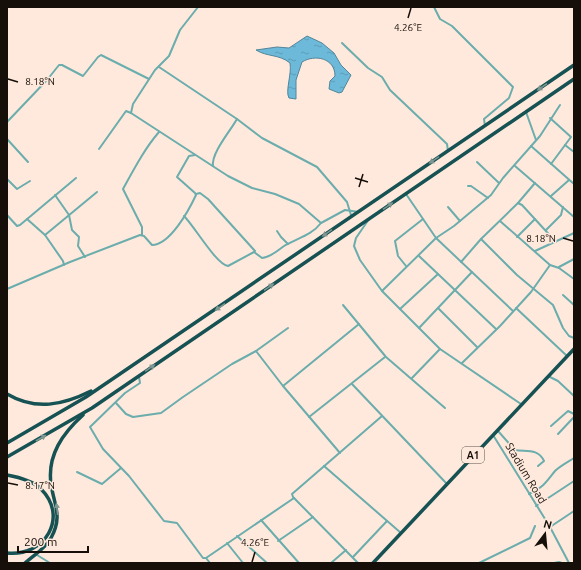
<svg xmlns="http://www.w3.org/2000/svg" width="581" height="570" viewBox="0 0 581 570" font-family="Ubuntu,sans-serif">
  <defs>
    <pattern id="water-ripples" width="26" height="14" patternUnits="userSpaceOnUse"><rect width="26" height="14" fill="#6cb9d9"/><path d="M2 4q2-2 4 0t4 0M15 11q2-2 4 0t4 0" fill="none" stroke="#5d9eb9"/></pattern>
  </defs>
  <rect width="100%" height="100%" fill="#ffe9dc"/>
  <path fill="url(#water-ripples)" stroke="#52869a" d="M307,36l15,7 12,10 7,12 10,10 -9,17 -3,1 -10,-4 1,-8 5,-5c0,-18 -20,-22 -33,-14l-6,18v19l-7,-1c-4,-7 3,-24 1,-35 -11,-9 -23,-6 -34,-13l21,-3 12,1z"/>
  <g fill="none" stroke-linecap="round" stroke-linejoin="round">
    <g stroke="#6badad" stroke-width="2">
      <path d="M198,7l-18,23 -11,26 -14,14 -22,34 -2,9 97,63 24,12 23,6 24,10 22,19 24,-13 14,2"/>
      <path d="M434,7l6,12 12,7 61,61 -4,11 -25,21 1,7"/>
      <path d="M342,43l26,25 14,9 8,13 57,54 1,7"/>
      <path d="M159,67l78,52c-6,11 -26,34 -24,47"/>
      <path d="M526,112l10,28"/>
      <path d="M550,118l21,19 -20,27"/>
      <path d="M237,119l25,19 55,29 30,35 4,13"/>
      <path d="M7,122l40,-42 12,-15h3l21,11 15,-19 3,-2 48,24"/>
      <path d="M7,139l21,23"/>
      <path d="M565,145l9,7"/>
      <path d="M531,146l43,38"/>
      <path d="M99,149l27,-38 5,2"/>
      <path d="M477,162l22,21"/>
      <path d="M515,166l59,51"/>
      <path d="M7,179l10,10 13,-8"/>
      <path d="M468,186h3l17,12"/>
      <path d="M196,194l4,-1 8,6 47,52"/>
      <path d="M406,194l30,44 77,73"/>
      <path d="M55,195l14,20 3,15 7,7 -1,9 7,11"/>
      <path d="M551,196l18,-16"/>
      <path d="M518,203l17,-20"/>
      <path d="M448,207l12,14"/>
      <path d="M7,215l10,11 3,-1 56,-47"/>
      <path d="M184,216c11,11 32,48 44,50l26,-14 8,6c9,-1 15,-7 22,-12 13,-8 27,-10 37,-23"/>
      <path d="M27,219l18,16 18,26 1,4"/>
      <path d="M369,219l-13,19 -2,8 6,14 22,31 58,58 81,55"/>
      <path d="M500,221l50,44 9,3 15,11"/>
      <path d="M546,230l15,-15 2,-8"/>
      <path d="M277,231l4,6 7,7"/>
      <path d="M45,235l52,-43"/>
      <path d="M142,235v-8l-19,-38c11,-20 22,-41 36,-57"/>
      <path d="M517,237l18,-18"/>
      <path d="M481,239l36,36 36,30 10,23 6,8 5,2"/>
      <path d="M535,251l39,-18"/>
      <path d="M419,256l77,73"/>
      <path d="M461,262l20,-23 37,-36 4,2 34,37"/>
      <path d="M406,266l-8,-10 -3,-15 28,-22"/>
      <path d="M559,267l15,-8"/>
      <path d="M7,289l63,-27 70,-27 4,1 8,9c18,0 37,-35 44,-50l-1,-2 -18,-16 12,-21 6,-1"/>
      <path d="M382,291l54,-53 18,-12 37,-31 12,-17 37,-42 20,-31"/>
      <path d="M563,295l11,10"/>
      <path d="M343,305l43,52 59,51"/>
      <path d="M438,308l39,39"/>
      <path d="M516,308l51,48"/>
      <path d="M400,309l38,-35"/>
      <path d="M419,328l53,-56"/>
      <path d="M256,351l27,35 57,67"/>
      <path d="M462,363l38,-37 31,-34 19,-27"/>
      <path d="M548,376l10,5 16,15"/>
      <path d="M139,377l1,6 -15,10 -35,34 13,22 26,27 35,45 13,2 26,35h3l4,5"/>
      <path d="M412,378l28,-29"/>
      <path d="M352,384l95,100"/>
      <path d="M283,386l76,-62"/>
      <path d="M116,403l10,11 7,3 28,-4 22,-16 49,-33 24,-13 32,-23"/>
      <path d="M309,417l76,-60"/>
      <path d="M551,426l17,-15 6,3"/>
      <path d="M498,431l17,19c11,2 23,-2 29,11l-6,5"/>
      <path d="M558,434l16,-17"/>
      <path d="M493,435l57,92 19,36"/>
      <path d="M324,466l77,67"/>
      <path d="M77,472l25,12 19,-16"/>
      <path d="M529,494c14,-6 17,-12 26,-23 5,-5 13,-9 19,-13"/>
      <path d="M536,506l38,-25"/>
      <path d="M261,520l38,43"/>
      <path d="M550,527l24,-16"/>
      <path d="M237,536l30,27"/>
      <path d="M278,541l35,-24"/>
      <path d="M227,543l16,20"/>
      <path d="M37,555l13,8"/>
      <path d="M353,557l34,-36"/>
      <path d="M206,558l88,-60"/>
      <path d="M331,563l15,-13"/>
      <path d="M358,563l-65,-66 -1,-3 90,-78"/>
      <path d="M479,563l51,-25 5,-12"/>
      <path d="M554,563l5,-1 3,1"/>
    </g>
    <g stroke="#165253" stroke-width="3.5">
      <path d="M7,394c29,17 56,11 84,-3"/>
      <path d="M7,443l79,-46 488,-332"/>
      <path d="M7,457l85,-49 482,-329"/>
      <path d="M7,475c11,2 26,6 34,14 28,28 4,68 -34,64"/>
      <path d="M25,563c10,-9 20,-14 26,-25 12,-22 3,-33 0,-54 -4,-29 12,-51 32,-69"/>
      <path d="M373,563l201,-214"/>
    </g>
  </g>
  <defs><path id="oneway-solid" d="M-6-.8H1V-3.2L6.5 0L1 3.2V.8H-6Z"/></defs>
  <g fill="#7f9691">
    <use href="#oneway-solid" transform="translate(542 87) rotate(146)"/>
    <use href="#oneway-solid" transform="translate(434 160) rotate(146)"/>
    <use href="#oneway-solid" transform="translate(388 206) rotate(-34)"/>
    <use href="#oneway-solid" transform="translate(327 233) rotate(146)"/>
    <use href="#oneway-solid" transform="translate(269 287) rotate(-34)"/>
    <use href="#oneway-solid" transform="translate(220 307) rotate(146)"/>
    <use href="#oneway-solid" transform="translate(150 368) rotate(-34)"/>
    <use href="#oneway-solid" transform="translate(41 438) rotate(-30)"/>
    <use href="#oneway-solid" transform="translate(57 509) rotate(-97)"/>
  </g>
  <path fill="none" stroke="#160e08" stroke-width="1.5" d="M408,18l3,-10M8,79l10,3M355,178l13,4M359,187l4,-13M563,238l10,3M8,483l10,2M252,562l3,-10"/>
  <g text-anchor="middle" stroke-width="3" stroke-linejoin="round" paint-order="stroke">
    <rect fill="#ffe9dc" stroke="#5c5048" stroke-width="1" x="462" y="447" width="22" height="16" rx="3"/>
    <g font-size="10" font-weight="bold" fill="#160e08">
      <text x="473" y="459">A1</text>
    </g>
    <g font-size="11" fill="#160e08" stroke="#ffe9dc">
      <text transform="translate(526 473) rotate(59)" y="4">Stadium Road</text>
    </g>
  </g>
  <g font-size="10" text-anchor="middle" fill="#160e08" stroke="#ffe9dc" stroke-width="3" stroke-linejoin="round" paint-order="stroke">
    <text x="408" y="31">4.26°E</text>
    <text x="40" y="85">8.18°N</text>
    <text x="541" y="242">8.18°N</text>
    <text x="40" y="489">8.17°N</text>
    <text x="255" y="546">4.26°E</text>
  </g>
  <rect width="581" height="570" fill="none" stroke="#160e08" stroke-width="16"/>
  <g transform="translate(545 534) rotate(16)" stroke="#ffe9dc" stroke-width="3" paint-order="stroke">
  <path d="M0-3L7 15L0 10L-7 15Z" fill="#160e08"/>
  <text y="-6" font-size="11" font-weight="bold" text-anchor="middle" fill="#160e08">N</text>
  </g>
  <path d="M18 546v6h70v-6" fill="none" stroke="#160e08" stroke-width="2"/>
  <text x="24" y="546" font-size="12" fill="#160e08" stroke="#ffe9dc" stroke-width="3" paint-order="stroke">200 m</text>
</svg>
